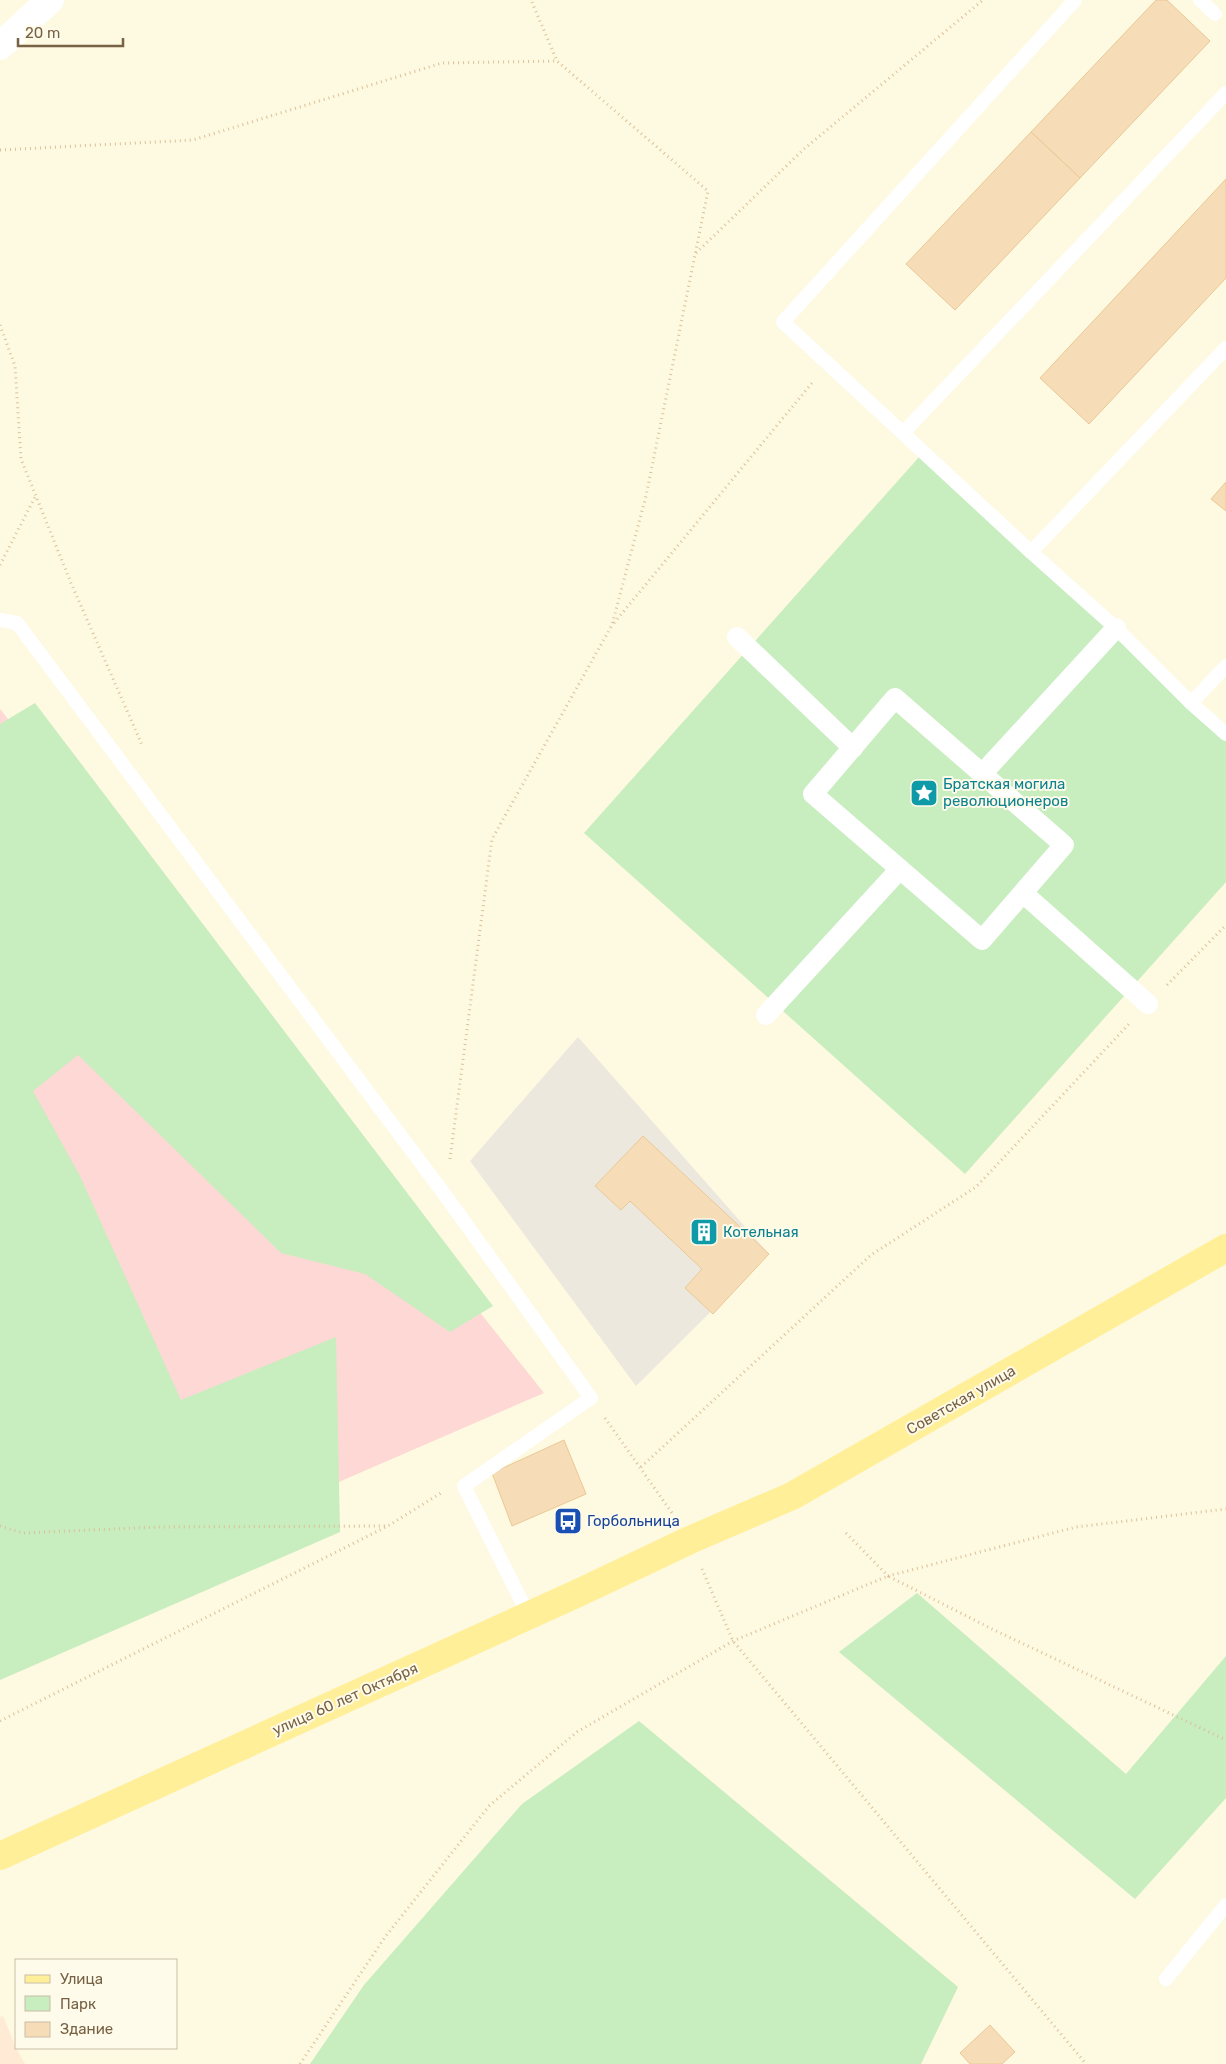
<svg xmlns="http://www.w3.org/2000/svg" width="1226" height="2064" viewBox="0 0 1226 2064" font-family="Rubik,sans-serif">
  <rect width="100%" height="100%" fill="#fef9e1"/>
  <path fill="#ffead5" d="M3,2016l13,32 9,16h-25v-47z"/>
  <path fill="#ede8dd" d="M578,1037l191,217 -133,132 -166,-225z"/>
  <path fill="#fdd8d4" d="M0,709l544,684 -544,236z"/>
  <g fill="#c8edbf">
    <path d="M920,456l306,274v152l-261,292 -381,-341z"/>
    <path d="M35,703l458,603 -43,26 -85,-58 -84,-21 -203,-198 -45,36 47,85 101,224 155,-63 4,195 -340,148v-956z"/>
    <path d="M917,1593l209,181 100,-118v142l-91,101 -296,-247z"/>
    <path d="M639,1721l319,266 -37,77h-611l54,-79 158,-181z"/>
  </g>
  <g fill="#f6ddb7" stroke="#eac895">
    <path d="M1156,0h11l43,41 -130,137 -49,-46z"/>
    <path d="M1031,132l49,46 -125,132 -49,-46z"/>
    <path d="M1226,179v99l-137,146 -49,-46z"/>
    <path d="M1226,482v29l-15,-12z"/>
    <path d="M643,1136l126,118 -56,60 -28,-26 17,-19 -72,-68 -9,9 -26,-24z"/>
    <path d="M564,1440l22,54 -74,32 -20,-53z"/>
    <path d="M990,2025l25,27 -13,12h-32l-10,-11z"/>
  </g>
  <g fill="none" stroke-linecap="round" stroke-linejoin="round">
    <g stroke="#dbc19a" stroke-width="3" stroke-dasharray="1 4" stroke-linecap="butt">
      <path d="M0,150l193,-10 249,-77 115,-2"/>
      <path d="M696,253l108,-104 179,-149"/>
      <path d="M0,325l15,41 6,93 50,124 71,162"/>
      <path d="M0,565l36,-70"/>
      <path d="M614,623l198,-240"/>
      <path d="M1167,985l59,-60"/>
      <path d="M450,1159l42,-320 120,-214 34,-129 62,-305 -151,-130 -26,-61"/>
      <path d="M605,1418l67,95"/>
      <path d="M641,1467l230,-212 105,-68 153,-163"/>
      <path d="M0,1526l23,7 135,-6 230,-1"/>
      <path d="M846,1533l42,43 188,-49 150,-18"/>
      <path d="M702,1569l31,72 353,423"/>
      <path d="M0,1721l388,-195 53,-33"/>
      <path d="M300,2064l85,-127 104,-131 88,-74 156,-91 155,-65 104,53 234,111"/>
    </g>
    <g stroke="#fff" stroke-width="14">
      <path d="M1075,0l-292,322 248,230 195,-204"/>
      <path d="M1200,0l15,14"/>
      <path d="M903,433l323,-340"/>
      <path d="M1031,552l85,76 75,75"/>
      <path d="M0,620l17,3 428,572 146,203 -127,88 65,130"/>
      <path d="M1226,666l-35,37 35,31"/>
      <path d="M1166,1979l60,-74"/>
    </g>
    <g stroke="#fff" stroke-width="20">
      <path d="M737,637l116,111"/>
      <path d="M895,698l169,147 -82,95 -169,-146z"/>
      <path d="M982,774l134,-146"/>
      <path d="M1023,893l125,111"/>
      <path d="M766,1015l134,-146"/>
    </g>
    <path stroke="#fff" stroke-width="28" d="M0,46l50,-46"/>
    <path stroke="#ffef98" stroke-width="28" d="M0,1856l576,-262 114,-54 102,-44 434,-248"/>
  </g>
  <defs>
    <symbol id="sight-square" viewBox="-11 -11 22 22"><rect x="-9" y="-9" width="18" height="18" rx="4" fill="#0f9aa8" stroke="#fffbea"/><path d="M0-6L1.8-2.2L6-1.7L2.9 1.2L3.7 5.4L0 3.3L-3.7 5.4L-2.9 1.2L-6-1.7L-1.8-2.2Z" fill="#fff"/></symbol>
    <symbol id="building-square" viewBox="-11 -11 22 22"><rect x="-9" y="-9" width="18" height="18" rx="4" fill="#0f9aa8" stroke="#fffbea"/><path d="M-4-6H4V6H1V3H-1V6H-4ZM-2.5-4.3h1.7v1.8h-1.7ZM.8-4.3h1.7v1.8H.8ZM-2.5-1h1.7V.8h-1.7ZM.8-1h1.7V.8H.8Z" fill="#fff"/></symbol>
    <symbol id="bus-square" viewBox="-11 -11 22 22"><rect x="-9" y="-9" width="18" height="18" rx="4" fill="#1a4fb4" stroke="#fffbea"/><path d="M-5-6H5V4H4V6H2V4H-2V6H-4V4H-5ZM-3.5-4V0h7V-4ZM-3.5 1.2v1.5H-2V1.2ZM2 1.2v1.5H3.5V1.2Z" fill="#fff"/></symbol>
  </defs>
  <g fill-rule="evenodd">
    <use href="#sight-square" x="908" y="777" width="32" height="32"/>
    <use href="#building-square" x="688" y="1216" width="32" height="32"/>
    <use href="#bus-square" x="552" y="1505" width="32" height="32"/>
  </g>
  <g text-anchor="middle" stroke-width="4" stroke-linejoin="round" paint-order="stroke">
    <g font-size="15" fill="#0d838f" stroke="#fffbea" text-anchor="start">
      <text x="943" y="789">Братская могила<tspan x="943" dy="17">революционеров</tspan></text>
      <text x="723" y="1237">Котельная</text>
    </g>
    <g font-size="15" fill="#786246" stroke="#fffbea">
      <text transform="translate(961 1400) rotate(-30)" y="5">Советская улица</text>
      <text transform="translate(345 1699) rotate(-24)" y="5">улица 60 лет Октября</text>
    </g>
    <g font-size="15" fill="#164399" stroke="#fffbea" text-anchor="start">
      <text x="587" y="1526">Горбольница</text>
    </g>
  </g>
  <rect x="15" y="1959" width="162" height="90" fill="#fffbea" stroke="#c9bea8"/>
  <rect x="25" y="1975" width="25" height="8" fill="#ffef98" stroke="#c9bea8"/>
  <text x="60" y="1984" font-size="15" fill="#786246">Улица</text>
  <rect x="25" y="1996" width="25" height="15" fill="#c8edbf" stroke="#c9bea8"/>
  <text x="60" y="2009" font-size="15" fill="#786246">Парк</text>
  <rect x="25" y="2022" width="25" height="15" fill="#f6ddb7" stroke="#c9bea8"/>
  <text x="60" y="2034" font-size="15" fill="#786246">Здание</text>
  <path d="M18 38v8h105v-8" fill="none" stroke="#786246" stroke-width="2.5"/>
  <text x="25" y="38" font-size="15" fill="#786246" stroke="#fffbea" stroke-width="4" paint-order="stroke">20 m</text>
</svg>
